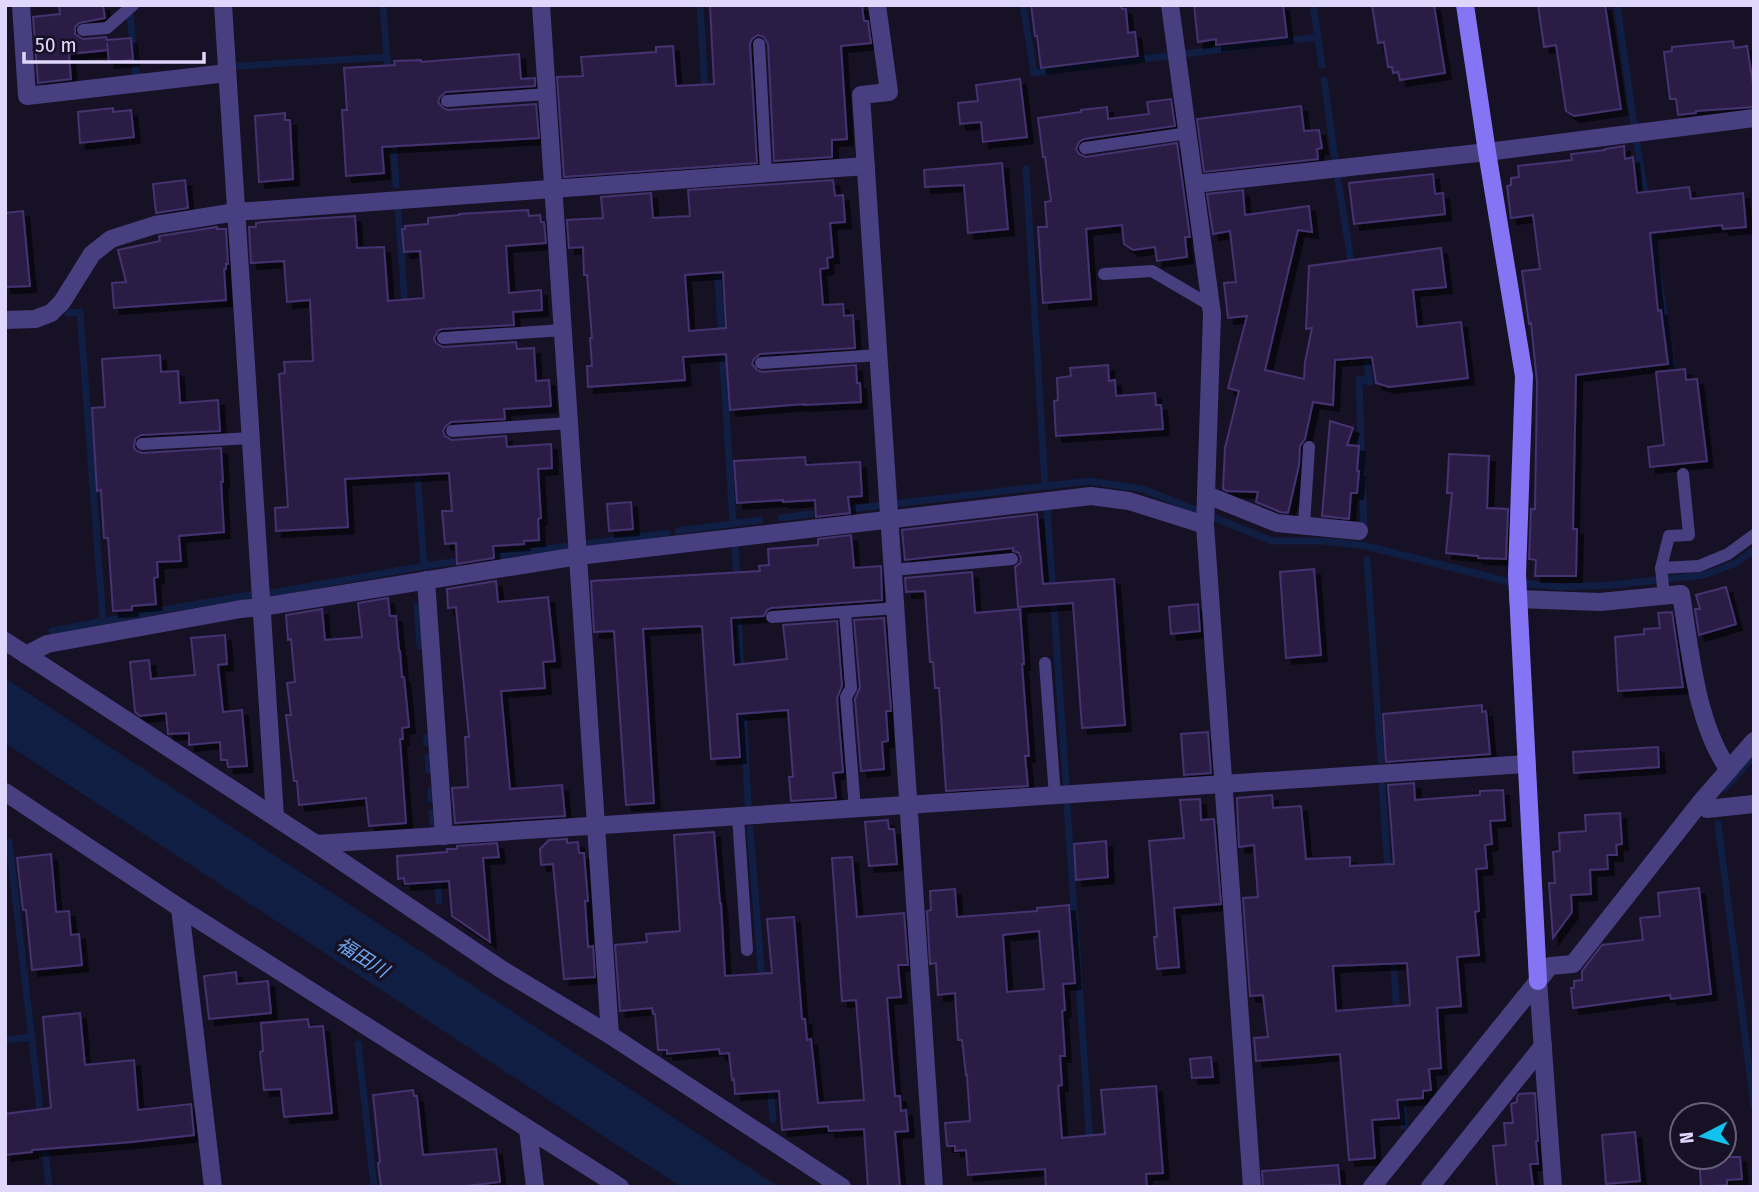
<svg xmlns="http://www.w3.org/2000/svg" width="1759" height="1192" viewBox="0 0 1759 1192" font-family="'Fira Sans Condensed','Noto Sans JP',sans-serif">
  <defs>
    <filter id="shadow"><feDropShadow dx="6" dy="6" stdDeviation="0" flood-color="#0009"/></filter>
  </defs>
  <rect width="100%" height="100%" fill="#161125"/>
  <path fill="#101e44" d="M5,678l774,509h-98l-676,-444z"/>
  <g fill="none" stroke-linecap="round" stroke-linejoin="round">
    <g stroke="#101e44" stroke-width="7">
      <path d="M383,5l5,69"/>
      <path d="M700,5l5,87"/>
      <path d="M1023,5l11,68 133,-17"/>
      <path d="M1313,5l9,60"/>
      <path d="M1617,5l17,119"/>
      <path d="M130,15l6,61h7"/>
      <path d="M1185,54l132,-17"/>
      <path d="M239,66l148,-9"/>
      <path d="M1324,80l11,79"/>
      <path d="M393,139l3,46"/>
      <path d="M1636,139l10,59"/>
      <path d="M1026,169l19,316"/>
      <path d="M1345,174l-8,1 15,92"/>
      <path d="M398,209l7,97"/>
      <path d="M1650,224l22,141"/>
      <path d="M717,264l16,260"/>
      <path d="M68,313l12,-1 23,309"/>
      <path d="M417,468l7,98"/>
      <path d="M1047,507l19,275"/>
      <path d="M842,510l247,-29 54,8 129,52h52l42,5 144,36 52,5 50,-2 92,-10 32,-12 18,-13"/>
      <path d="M781,518l30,-4"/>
      <path d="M1364,528l-5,-149 11,3 -5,-31"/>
      <path d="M678,531l82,-11"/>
      <path d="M735,543l2,39"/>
      <path d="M488,557l179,-24"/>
      <path d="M1367,560l14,200"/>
      <path d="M417,606l3,40"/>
      <path d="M738,611l3,62"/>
      <path d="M52,631l110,-21 88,-15 27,-3 147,-26 41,-6"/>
      <path d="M743,705l5,98"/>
      <path d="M427,737v6"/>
      <path d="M428,757l1,13"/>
      <path d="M1382,786l6,85"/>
      <path d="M1725,788l29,-32"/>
      <path d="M431,790v9"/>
      <path d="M1067,806l23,338"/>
      <path d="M432,813l1,10"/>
      <path d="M1718,824l36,282"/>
      <path d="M750,829l12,151"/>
      <path d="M9,842l32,277"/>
      <path d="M437,873l2,28"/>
      <path d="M1393,956l4,58"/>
      <path d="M5,1040l27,-3"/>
      <path d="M358,1044l16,143"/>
      <path d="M770,1083l3,37"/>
      <path d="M1402,1092l2,34"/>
      <path d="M44,1141l5,46"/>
    </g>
  </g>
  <g fill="#2a1e44" stroke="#44326f" stroke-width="2" fill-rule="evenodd" filter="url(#shadow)">
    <path d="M59,5h44l2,13 -26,5 -4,4v7l8,5 23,-2 1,3 24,-2 2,22 -24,2 -2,-19 1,7 -39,4 2,25 -33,4 -5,-66 27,-3z"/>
    <path d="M710,5h152l2,16h4l3,22 -30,3 6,93 -15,1v17l-58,4 -6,-117 -4,-7 -6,-2 -6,4 -2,5 7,119 -193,14 -7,-100 26,-1 -2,-19 75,-5v-5l17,-1 3,40 38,-2z"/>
    <path d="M1031,5h90l1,4h4l2,24 7,-1 3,24 -97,12 -4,-32h-2z"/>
    <path d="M1194,5h89l4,32 -71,8v-6l-18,3z"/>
    <path d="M1372,5h62l11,68 -45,7 -2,-8 -5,1 -1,-6h-4l-4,-25 -6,1z"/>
    <path d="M1538,5h67l16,104 -47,7 -8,-5 -10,-66 -12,2z"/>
    <path d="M1733,41l1,7 13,-2 7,44v17l-58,4v2l-18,2 -2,-16h-6l-6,-47 8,-1v-4z"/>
    <path d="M519,54l2,25 14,-1v8l-89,6 -6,5 -2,5 5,6 5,2 88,-6 3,34 -157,9 2,26 -38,3 -4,-66h5l-3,-42 51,-3 -1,-4 27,-1v2z"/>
    <path d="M1020,79l7,58 -44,5 -2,-20 -21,2 -2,-21 20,-2 -2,-16z"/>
    <path d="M1171,99l4,27 -91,13 -5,3 -3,7 3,5 7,3 91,-14 13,94h-5l2,20 -30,4 -2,-14 -22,3 -9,-6 -2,-19 -36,4 5,70 -48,4 -5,-76h9l-2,-25 6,-1 -6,-44h-2l-5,-39 43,-6v-2l26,-3 1,12 41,-5 -2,-12z"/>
    <path d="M1301,106l3,25 15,-1 3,18 -5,1 1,10 -114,13 -7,-53z"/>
    <path d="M113,108v4l18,-2 3,27 -54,6 -2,-31z"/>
    <path d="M285,113v7h5l3,59 -34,3 -4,-66z"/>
    <path d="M1624,146l1,13 8,-2 4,36 52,-6 2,12 52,-6 3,34 -23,2 -1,-4 -72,8 8,78 3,-1 7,54 -92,11 -3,154h4l-1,47h-41l1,-16 -7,-1 2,-50h4l2,-127 -6,-59 -2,1 -7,-53 18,-2 -7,-54 -22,3 -4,-32 4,-1v-7l8,-1 -1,-11 54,-6 -1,-6 34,-4v-1z"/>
    <path d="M1002,163l6,66 -40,4 -4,-48 -39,2 -1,-17z"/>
    <path d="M1433,174l2,20 8,-1 2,21 -91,10 -5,-41z"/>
    <path d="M185,180l3,28 -32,5 -3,-29z"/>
    <path d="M833,180l2,16 8,-1 2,27 -15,1 3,34 -6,1 1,10 -8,1 3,36 20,-1 1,12 9,-1 2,33 -95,6 -6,5 -2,5 5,6 5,2 94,-7 1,18h3l1,19 -57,3v-1l-74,6 -4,-56 -43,3 2,23 -97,7 -1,-21h5l-2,-28h2l-5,-63h-3l-1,-28 -14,1 -2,-28 36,-2 -2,-21 50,-4 2,25 37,-2 -2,-26zM723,272l3,56 -37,3 -4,-56z"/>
    <path d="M1243,190l2,25 64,-9 3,26 -14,-2 -33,140 39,9 1,-17 7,-34 -6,1 3,-63 132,-18 5,39 -33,3 4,37 44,-5 7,56 -79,9 -13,-4 -4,-26 -37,3 -2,45 -20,-3 -8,37 -5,7 -1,19 -11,48 -8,-1 -24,-10 2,-10 -31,-1 -4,-2 2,-41 14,-57 -11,-3 19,-72 -19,2 -4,-35 12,-1 -6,-51 -17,3 -6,-40z"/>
    <path d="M528,210l1,6 11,-1 1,7h3l2,21 -40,3 3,47 32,-3 1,20 -29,2 1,13 -72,4 -4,2 -4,7 2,5 7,4 73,-5 1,7 17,-1 2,33 13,-1 2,26 -47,3 1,10 -54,3 -6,5 -2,4 2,5 7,4 54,-4 1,11 44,-3 1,24 -14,1 3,49 -3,1 1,21 -15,1v3l-31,2 1,12 -37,6 -1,-21 -11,1 -3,-33h10l-3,-38 -104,6 3,48 -72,4 -1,-23 13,-1 -9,-133 6,-1 -1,-11 29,-1 -3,-61 -23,2 -3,-41 -33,2 -2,-36h7v-4l6,-1 93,-6 2,32 27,-1 4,54 36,-3 -4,-47 -16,1 -2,-23h3v-3l23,-2v-6l31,-3v-1z"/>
    <path d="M23,211l7,75 -25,1v-74z"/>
    <path d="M217,227v2h9l2,35h-2v5h-2l2,31 -112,8 -2,-25 14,-1 -8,-32 42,-9 -1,-5z"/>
    <path d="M160,355l1,17 17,-1 2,32 38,-3 2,31 -79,4 -6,4 -1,9 3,3 5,2 79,-5 2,34h-2l3,50 -45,4 2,25 -24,1 1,15 -4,1 2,26 -24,2v4l-19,1 -5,-73h-4l-3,-48 -4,1 -5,-83 13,-1 -3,-48z"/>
    <path d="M1108,365l1,16 6,-1 1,16 39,-3 1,12h5l2,24 -107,7 -2,-35 4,-1 -1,-22 14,-2 -1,-8z"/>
    <path d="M1685,369l1,11 11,-1 10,82 -57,6 -2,-20 16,-2 -8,-73z"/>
    <path d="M1330,421l23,7 -6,17 12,1 -2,25h2l-2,22h-6l-2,26 -27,-3z"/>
    <path d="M1449,454l40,2 -2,52 21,1 -2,50 -28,-1v-2l-32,-3 6,-60h-5z"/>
    <path d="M805,457l1,8 54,-3 2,34 -14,1 2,16 -34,4 -1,-17 -32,2v-2l-46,3 -3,-42z"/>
    <path d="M631,502l2,27 -24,2 -2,-27z"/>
    <path d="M1037,514l6,70 71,-5 11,146 -43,3 -9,-125 -55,4 -3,-40 5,-4 1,-4 -2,-6 -6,-2v-3l-108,12 -3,-30z"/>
    <path d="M851,535l3,33 27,-2 1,34 -111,8 -4,2 -3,6 -33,2 3,47 53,-6 -4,-34 54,-4 5,65 -5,12 6,74 -10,1 3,25 -45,3 -2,-24h4l-5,-67 -51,4 3,43 -29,2 -9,-133 -59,3 11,174 -28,2 -12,-174 -20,1 -3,-51 169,-10 -1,-5 10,-1 -1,-16 50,-4v-6z"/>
    <path d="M1314,569l7,86 -35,3 -6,-86z"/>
    <path d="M972,572l3,41 45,-4 4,55h-2l7,92h-4l3,30 -82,5 -7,-103h-4l-2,-26h-3l-5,-71 -19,1 -1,-14z"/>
    <path d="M496,581l2,21 50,-5 7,64 -12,1 2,26 -44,3 4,43 5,55 52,-4 3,31 -110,7 -3,-35 16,-1 -3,-50h4l-13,-130 -8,1 -1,-19z"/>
    <path d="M1726,587l10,37 -37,11 -4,-26h5l-4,-14z"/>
    <path d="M388,598l2,18h6l3,35h1l2,26h2l2,19 3,31 -7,1 1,11h-3l6,84 -37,3 -3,-28 -67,7 -2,-24h-3l-8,-66h5l-4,-32 8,-1 -4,-43 -3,1 -2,-25 36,-6 3,31 37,-3 -4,-34z"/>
    <path d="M1198,604l2,27 -29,3 -2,-27z"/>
    <path d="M1672,612l11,75 -65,4 -3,-54 29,-3v-5l16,-1 -2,-15z"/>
    <path d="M884,618l7,93h-5l2,30 -6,1 2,27 -23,2 -6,-72 5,-12 -6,-67z"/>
    <path d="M225,635l2,29 -9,1 5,47 19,-2 5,56 -19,1 -1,-7h-6l-1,-18 -31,3v-12l-21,1 -2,-21 -26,3 -5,-4 -5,-50 19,-2 2,19 44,-4 -4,-37z"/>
    <path d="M1482,705v7l4,-1 4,43 -104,8 -3,-48z"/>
    <path d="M1208,732l3,41 -27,2 -3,-41z"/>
    <path d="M1658,747l1,20 -85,6 -1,-21z"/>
    <path d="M1414,783l1,17 65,-5v-4l23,-1 2,30 -15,1 2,23 -7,1 2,23 -11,1 3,42 -4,1 4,43 -22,2 4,49 -24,2 4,60 -12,1 2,21 -8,1v7l-26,2 2,18 -27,2 3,38 -26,2 -9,-106 -84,7 -2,-23 14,-1 -5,-42 -13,1 -7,-98 15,-1 -4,-52 -15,2 -2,-49 35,-3 1,13 28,-2 5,53 44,-2v9l44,-2 -6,-79zM1407,963l3,42 -74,6 -3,-45z"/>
    <path d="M1200,799l1,21 13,-1 7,85 -47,4 5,59 -22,2 -3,-32h3l-8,-96 35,-3 -4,-38z"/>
    <path d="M1620,813l2,31 -6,1 1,10h-10l1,14 -18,1 1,24 -20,1 1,17 -19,26 -4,-55h6l-2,-31 7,-1 -1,-18 27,-2 -1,-16z"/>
    <path d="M888,820l1,9h5l3,35 -28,2 -4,-44z"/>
    <path d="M714,832l6,71h1l4,73 47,-3 -5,-54 27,-2 8,102h3l2,21 4,-1 7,64 46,-3 -8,-100 -14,1 -10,-143 20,-1 5,60 47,-4 4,52h-10l3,32 -14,1 8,98h5l1,15 5,-1 2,21 -13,1 5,55h-32l-4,-58 -35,2 -1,-5 -46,4 -3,-39 -44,3 -1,-15 -2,1 -3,-27 -9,1 -1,-5 -52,5v-4h-9l-3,-36h-2l-1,-6 -32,3 -5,-66 32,-3 -1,-8 34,-3 -6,-96z"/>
    <path d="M567,839v4l11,-1 1,11h5l4,48h-3l3,46 5,-1 2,31 -31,2 -11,-115 -12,1 -1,-16 9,-9z"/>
    <path d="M1106,841l2,36 -32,3 -2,-36z"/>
    <path d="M497,843l2,14 -16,1 7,84 -38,-26 -3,-35 -44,3 -1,-6 -6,1 -1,-23 50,-4v-3h10v-3z"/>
    <path d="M51,854l5,58 13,-1 2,24 8,-1 3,31 -50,5 -6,-60h-3l-6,-52z"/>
    <path d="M1699,888l12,106 -40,5 -1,-4 -97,13 -2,-20h3v-7l8,-1v-9l20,-26 41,-5 -3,-22 20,-2 -2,-23z"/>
    <path d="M955,889l2,28 80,-6v-3l32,-3 6,78 -12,1 2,26 -3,1 3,45h-5l2,29 -4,1 4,52 43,-4 -4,-44 55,-4 7,87 -17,1 1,13h-101l-1,-18 -77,6 -2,-25 -11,1v-5h-8l-2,-23 25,-2 -3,-46h-1l-4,-35h-4l-3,-47 -17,2 -2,-32 -6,1 -3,-53 4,-1 -1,-19zM1039,931l5,58 -37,3 -4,-57z"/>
    <path d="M236,972l1,12 31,-3 3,32 -62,6 -5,-43z"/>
    <path d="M80,1013l5,52 49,-5 4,50 53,-6 3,31 -62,7 -100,8v2l-27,3v-41l46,-6 -8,-91z"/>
    <path d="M308,1019l1,8 14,-1 9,87 -48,4 -3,-28 -17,1 -4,-38 3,-1 -2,-28z"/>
    <path d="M1211,1057l2,20 -21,1 -2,-19z"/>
    <path d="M413,1090l1,6h3l6,59 73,-6 4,33 -41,5h-78l-3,-24 2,-1 -7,-67z"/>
    <path d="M1535,1093l3,48h-2l2,23h-8l3,23h-36l-4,-41 13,-1 -2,-22h9l-2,-19 6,-2v-5l2,-3z"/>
    <path d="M1635,1132l5,49 -34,3 -4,-49z"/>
    <path d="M1699,1157h41l2,22 -15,1v5l-26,2z"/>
    <path d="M1338,1165l2,20 -77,2 -1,-16z"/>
  </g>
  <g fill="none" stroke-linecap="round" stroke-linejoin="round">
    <g stroke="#483f80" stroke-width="12">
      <path d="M83,30l24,-2 26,-23"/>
      <path d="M759,44l7,129"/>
      <path d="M447,101l100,-7"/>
      <path d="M1085,148l103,-15"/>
      <path d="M1104,274l48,-3 58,34"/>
      <path d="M443,338l120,-8"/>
      <path d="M761,363l117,-8"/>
      <path d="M452,431l117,-8"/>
      <path d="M142,444l109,-6"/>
      <path d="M1304,525l5,-78"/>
      <path d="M1661,568l8,-32 20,-1 -6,-61"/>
      <path d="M893,570l119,-11"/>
      <path d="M1664,596l-3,-28 38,-2 29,-12 26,-19"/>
      <path d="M845,612l6,76 -5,9 9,112"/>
      <path d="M772,617l124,-9"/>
      <path d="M1045,663l10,133"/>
      <path d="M738,817l9,133"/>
    </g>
    <g stroke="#483f80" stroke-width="18">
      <path d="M21,5l6,91 200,-23"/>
      <path d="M223,5l52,812"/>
      <path d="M541,5l69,1030"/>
      <path d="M877,5l12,87 -28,3 73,1092"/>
      <path d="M1170,5l42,309 -7,211 47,662"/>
      <path d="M1195,184l292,-32 267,-34"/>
      <path d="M5,320l30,-1 16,-6 11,-11 30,-48 19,-15 44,-14 81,-13 630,-46"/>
      <path d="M1207,495l70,28 82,8"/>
      <path d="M426,580l18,256"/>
      <path d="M1518,599l82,3 81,-8c9,55 15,130 48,176"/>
      <path d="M5,641l311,203 185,125 109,66 232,152"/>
      <path d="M26,655l21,-11 194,-35 21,-2 316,-51 513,-60 38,5 76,24"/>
      <path d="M5,792l175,116 440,279"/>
      <path d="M1700,803l7,6 47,-5"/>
      <path d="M316,844l1211,-80"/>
      <path d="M180,908l33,279"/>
      <path d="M1538,981l15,206"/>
      <path d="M528,1129l7,58"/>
      <path d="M1372,1187l178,-221 23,-2 127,-161 54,-62"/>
      <path d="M1430,1187l113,-141"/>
    </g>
    <path stroke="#8575f5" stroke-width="18" d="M1465,5l22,147 37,224 -7,198 21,407"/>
  </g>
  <g text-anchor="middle" stroke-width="7" stroke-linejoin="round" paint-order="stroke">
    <g font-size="19" font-style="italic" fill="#6da8f4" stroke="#161125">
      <text transform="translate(363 957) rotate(32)" y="7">福田川</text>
    </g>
  </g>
  <rect width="1759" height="1192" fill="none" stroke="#dfd7fc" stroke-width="14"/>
  <g transform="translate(1703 1136) rotate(264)"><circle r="33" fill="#161125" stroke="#66607b" stroke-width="2"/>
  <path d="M0-5L12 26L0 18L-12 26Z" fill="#12c2ee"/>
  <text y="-10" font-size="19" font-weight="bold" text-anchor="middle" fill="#dfd7fc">N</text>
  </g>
  <path d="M24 52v10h180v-10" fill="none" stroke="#dfd7fc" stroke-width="3.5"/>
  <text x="35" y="52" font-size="21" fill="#dfd7fc" stroke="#161125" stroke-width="5" paint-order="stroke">50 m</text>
</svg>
